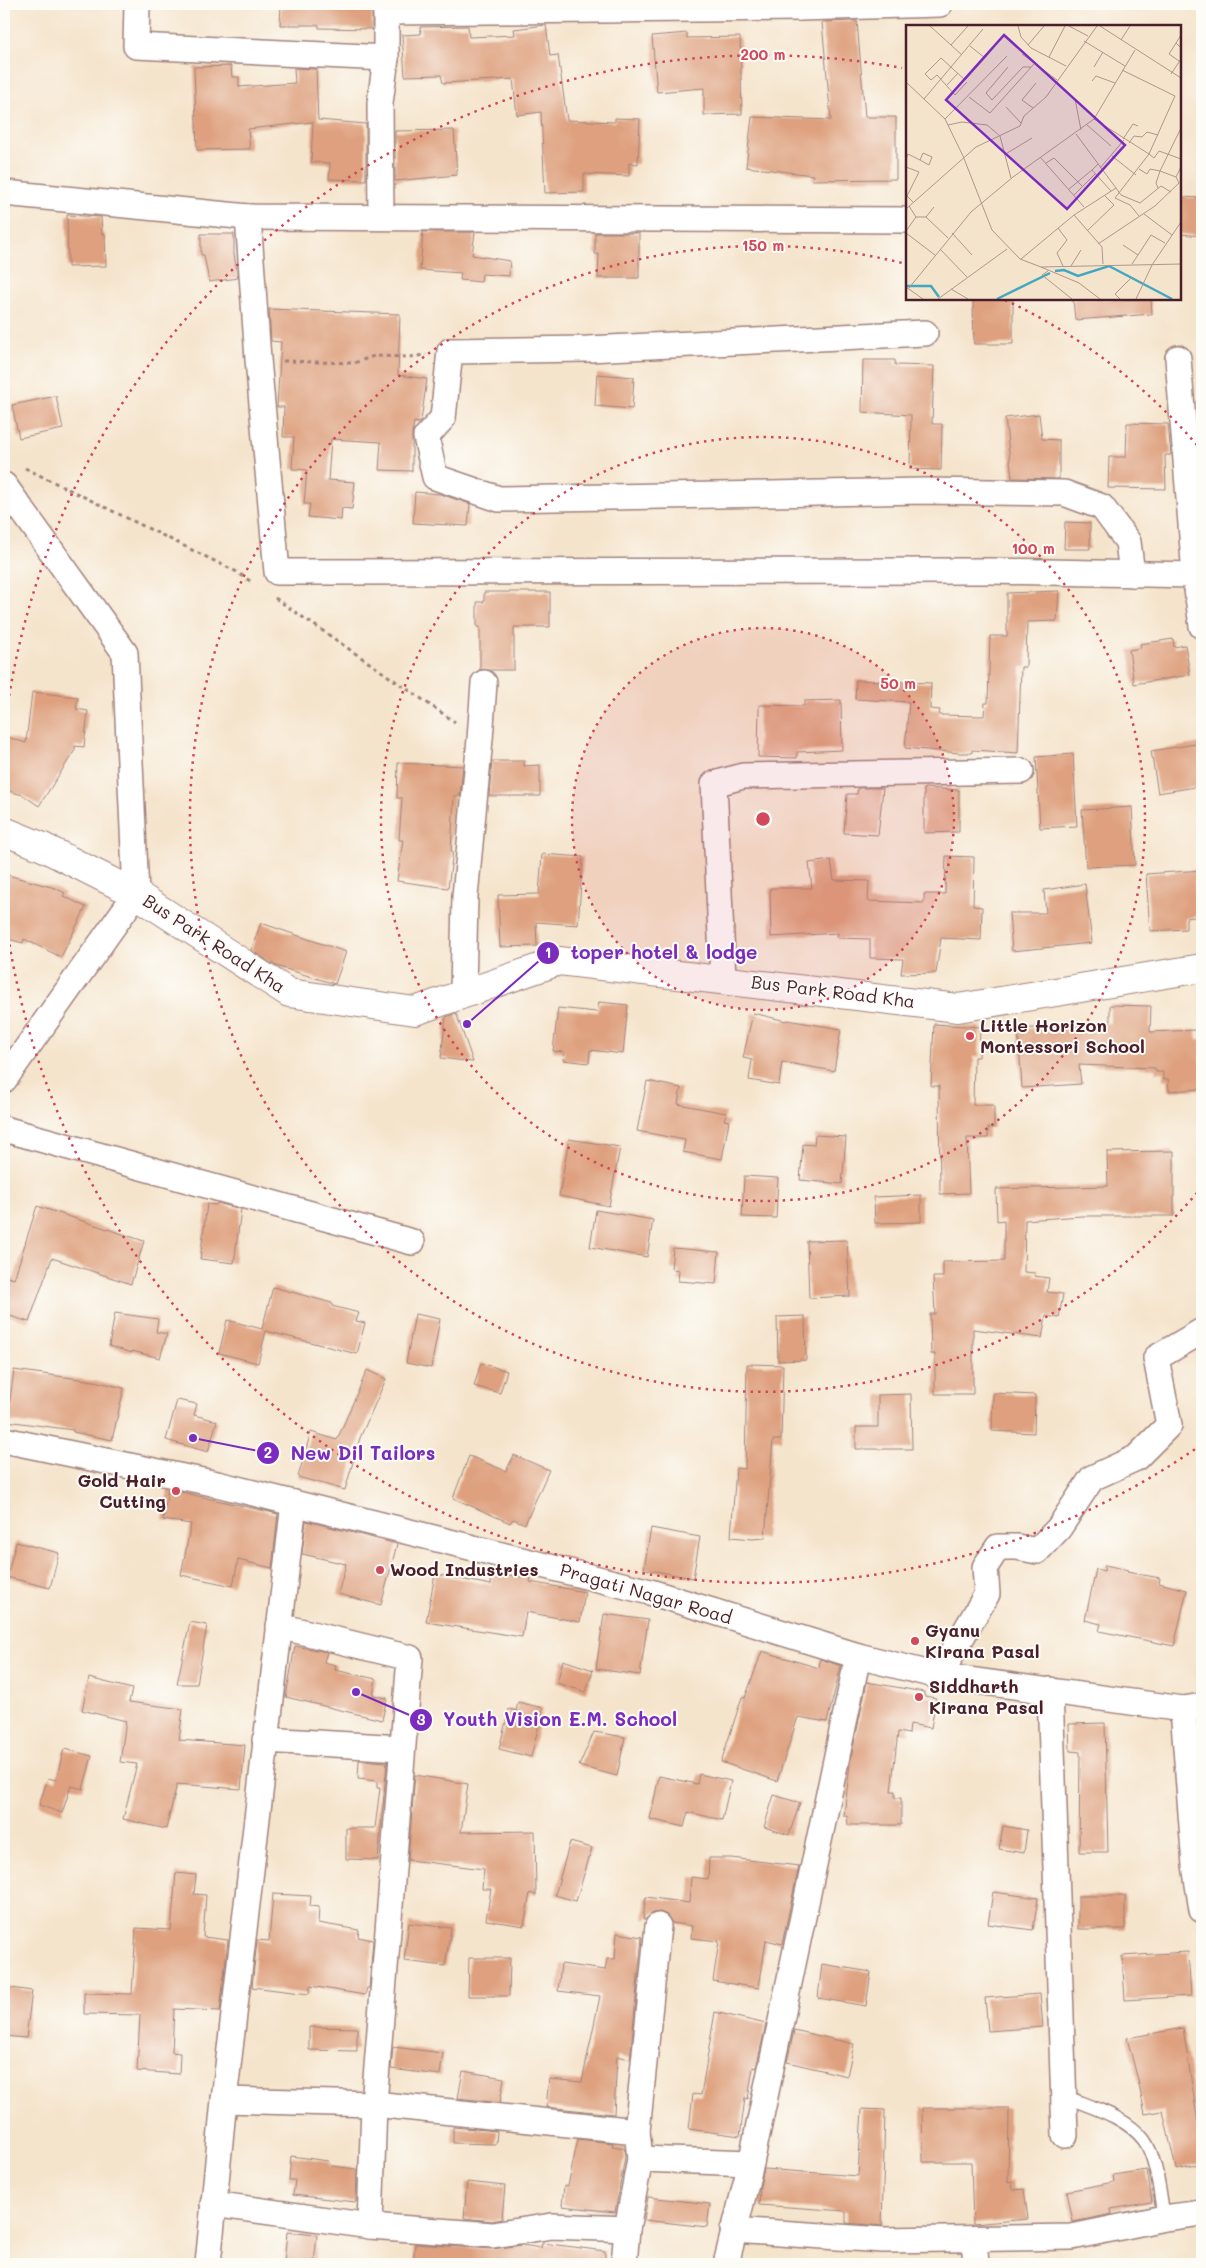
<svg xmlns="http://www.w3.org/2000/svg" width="1206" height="2268" viewBox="0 0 1206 2268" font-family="Mali,sans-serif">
  <rect width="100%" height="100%" fill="#fdfcf7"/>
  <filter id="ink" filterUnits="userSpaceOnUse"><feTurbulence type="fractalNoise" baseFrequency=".02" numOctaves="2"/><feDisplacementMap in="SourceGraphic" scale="10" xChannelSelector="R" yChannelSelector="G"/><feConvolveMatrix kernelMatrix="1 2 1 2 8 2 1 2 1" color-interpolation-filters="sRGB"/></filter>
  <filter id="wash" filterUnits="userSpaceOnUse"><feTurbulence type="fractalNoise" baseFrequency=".0096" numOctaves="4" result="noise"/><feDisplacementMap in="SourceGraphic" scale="20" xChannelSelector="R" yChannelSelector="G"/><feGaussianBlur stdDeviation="1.12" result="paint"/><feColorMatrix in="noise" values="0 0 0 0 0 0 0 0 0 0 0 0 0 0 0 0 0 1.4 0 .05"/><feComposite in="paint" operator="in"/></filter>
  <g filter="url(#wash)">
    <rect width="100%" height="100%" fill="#f5e4cc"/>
    <g id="blocks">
      <g fill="#dea07e">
        <path d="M281,4h91v25l-53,-1v-3h-39z"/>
        <path d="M857,21l8,96h31v62l-84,1 1,-5 -67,-8 6,-50 79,3 -9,-98z"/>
        <path d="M546,25l4,31 8,-1 9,65 48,2v-4l25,1 -2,45 -9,-1v13l-45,-2v18l-39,1 -4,-81 -24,3 -4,-36 -70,4 -2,-8 -36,1 -3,-41 19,-1 -1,-7 48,-1 1,11 46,-2 -1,-6z"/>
        <path d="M687,33v5l53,-1 2,77 -38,1v-27l-47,4 -5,-56z"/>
        <path d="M231,66l1,11h7v10l56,-4 -1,-15 22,1 2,51 48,4v56l-37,-1 1,-16 -19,-1 2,-40 -65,7 2,20 -53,1 -3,-83z"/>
        <path d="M454,130l3,45 -62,6v-50z"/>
        <path d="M1180,197l22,1v38l-22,-2z"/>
        <path d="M67,215l34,2 1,17h3l1,32 -38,1z"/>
        <path d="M423,232h52l-3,23 38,6 -1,15 -27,-2 -1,8 -21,-2 1,-7 -41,-3z"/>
        <path d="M595,233h44v45h-41l1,-24h-4z"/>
        <path d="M201,234h33v20l4,24 -29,4 -5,-27h-3z"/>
        <path d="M973,299h40v45h-39z"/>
        <path d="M1073,299h78l1,15 -77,6z"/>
        <path d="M269,309l131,5 -2,61 29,4 -6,42 -2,2 -5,-1 -2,12v37l-33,-1 2,-28 -50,-3 -3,41 27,2 -3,27 -10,-1 -1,12 -33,-3 2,-13h-6l3,-34 -15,-1 2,-32h-11l1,-30h-7l4,-65 -10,-1z"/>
        <path d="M863,360h32v5l39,1 -2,58h10l-1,46 -31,-1 1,-54 -49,-3z"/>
        <path d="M597,374l37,3 -2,32 -37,-3z"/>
        <path d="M56,396l7,33 -44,9 -7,-33z"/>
        <path d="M1039,414l3,25 17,1v39l-47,-1 -7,-60z"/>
        <path d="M1127,423l41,1 3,31h-6l1,34 -58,-1 1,-31h17z"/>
        <path d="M415,492l25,2 30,10 -2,22 -55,-3z"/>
        <path d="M1065,522l25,1v26h-26z"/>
        <path d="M1059,591l-2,30 -30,1 -1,45h-5l-3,86 -46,-3v3h-13l-54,-5 4,-46 -54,-3 1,-19 75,3 -1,26 10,1 -1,5 45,1 1,-13h3l2,-67h17v-43z"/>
        <path d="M484,592h66v35h-36v43h-34v-43h-3v-25h7z"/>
        <path d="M1173,639l1,8 11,-2 5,30 -56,9 -5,-34 12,-2 -1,-4z"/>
        <path d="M32,692l46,5 -2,12 12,2 -4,36 -9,-1v4l-36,56 -16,-11 -19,-5v-54l22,7z"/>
        <path d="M841,700l1,50 -45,2v6l-39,-1 1,-52 45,1v-5z"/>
        <path d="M1202,743v43l-44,7 -7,-42z"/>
        <path d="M1073,754l4,72 -37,2 -4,-71z"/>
        <path d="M492,761h32v5l16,-1v31h-51z"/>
        <path d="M398,763l65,3 -3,30h-6l-3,55h2l-5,37 -51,-7 6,-41h-4l3,-42h-5z"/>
        <path d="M858,788h25l-5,47 -34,-2 3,-39h10z"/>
        <path d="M924,788l35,2v42l-35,1z"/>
        <path d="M1132,807l3,58 -49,2 -4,-57z"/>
        <path d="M542,854l41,3 -5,68 -42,-3 1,24 -37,1 -2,-52 41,-1z"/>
        <path d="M946,856l28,1 -1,49 9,1 -1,33 -40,-2 -5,35 -35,1 2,-15 -33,-1v-19l-33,-1 1,-5 -67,4 -1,-49h42l-3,-25 22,-3 3,20 35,1 -1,20 56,2v-9h21z"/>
        <path d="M1202,870v46l-16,2v11l-36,2 -4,-57z"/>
        <path d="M4,874l51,14 10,5 -2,3 23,11 -25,50 -37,-18 -1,4 -19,-5z"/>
        <path d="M1085,884l7,59 -80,8 -3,-38h37l-2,-23z"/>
        <path d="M261,923l85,29 -11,32 -59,-18 -25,-16z"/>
        <path d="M599,1002l29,3 -5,49 -33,-4 -1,13 -26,-3 1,-8 -11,-1 5,-43 39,4z"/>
        <path d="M1110,1005l41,1 -1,26 46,-2 1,9h5v50l-33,2 -1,-12 -5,1v-8h-7l-1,-4 -76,-3 2,19 -59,4 -4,-59 92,-6z"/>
        <path d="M456,1013l17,49 -32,-4 5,-41z"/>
        <path d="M753,1013l33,8 1,-1 54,9 -7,42 -52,-9 -3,23 -30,-5 3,-20 -9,-2z"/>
        <path d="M934,1024l46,3 -1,30h-5l-1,48h21v23h-6v10h-21l2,55 -29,1 -1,-108h-8z"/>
        <path d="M647,1081l34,7 -3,16 48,9 -2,7 5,1 -7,38 -39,-7 2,-12 -48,-9z"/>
        <path d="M815,1135l31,2 -4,47 -42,-4 3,-36 11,1z"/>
        <path d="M569,1139l51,8 -11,59 -50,-10z"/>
        <path d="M1174,1151v65h-93l-56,4 -1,52 11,1 -1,3 15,2 -2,14 16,2 -4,24 -13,-2 -4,22 -69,-9v65h-38v-40h-4l-1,-40h5l-2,-37h10v-15l61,-1v-41l-7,1 -1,-32 112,-3 -1,-34z"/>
        <path d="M744,1176l34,2 -2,40 -34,-1z"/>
        <path d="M921,1195v27l-46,1 -1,-26z"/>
        <path d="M217,1203l24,6 -7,54 -34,-4 7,-55 9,1z"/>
        <path d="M37,1206l107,35 -13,43 -79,-26 -23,64 -25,-8v-38l10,3z"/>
        <path d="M596,1210l57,10 -6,37 -57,-10z"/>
        <path d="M847,1240l3,56 -41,2 -2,-57z"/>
        <path d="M673,1248l46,4 -3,32 -38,-3 1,-11 -8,-1z"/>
        <path d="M273,1287l59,16v3l27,7 -3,8 9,2 -8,31 -91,-23 -8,32 -39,-10 8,-33 35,9z"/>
        <path d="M115,1313l43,6 -2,13 11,2 -7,24 -28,-7v2l-23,-7z"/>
        <path d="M415,1314l25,5 -9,49 -25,-5z"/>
        <path d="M805,1316l1,44 -28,1 -1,-44z"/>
        <path d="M481,1363l26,8 -7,22 -26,-7z"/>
        <path d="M747,1364l36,1 -2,75h-8l-8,98 -13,1 -21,-2 5,-69 9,1z"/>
        <path d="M14,1370l80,11 30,7 -12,52 -39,-8v-2l-66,-9z"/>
        <path d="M367,1370l19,9 -26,59 -15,52 -47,-13 13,-45 26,8z"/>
        <path d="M993,1393l42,2 -1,38 -42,-2z"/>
        <path d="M911,1394l1,55h-56v-22h22v-32z"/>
        <path d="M177,1400l20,4 -3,11 23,6 -9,31 -42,-12z"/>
        <path d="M514,1455l35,15 -24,54 -12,-5 -3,4 -57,-25 16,-42 37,15z"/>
        <path d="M168,1489l110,25 -6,54 -34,-8 -5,26 -52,-11 10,-51 -28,-4z"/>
        <path d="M306,1521l91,23 -16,61 -43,-11 8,-30 -44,-10z"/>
        <path d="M651,1528l49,9 -7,41 -49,-9z"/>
        <path d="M16,1542l43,11 -9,35 -43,-11z"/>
        <path d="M1105,1565l23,5 -1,2 33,6 -1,5 28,7 -13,56 -75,-15 2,-7 -16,-4 11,-51 8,2z"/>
        <path d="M492,1573l39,5 -1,4 55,10 -5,30 -54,-10 -4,25 -96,-15 9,-48 56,11z"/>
        <path d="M604,1614l44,6 -8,55 -44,-6z"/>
        <path d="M190,1622l17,3 -10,59h-20z"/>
        <path d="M295,1646l32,6 -3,10 12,3 -1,5 41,9 -3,16 14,3 -5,22 -96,-23z"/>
        <path d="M762,1651l57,17 1,-9 21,7 -14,56 -29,-5 -21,64 -56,-19 21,-65 3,1z"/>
        <path d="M563,1660l30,10 -7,22 -29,-9z"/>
        <path d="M89,1678l43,11 -3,13 54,7 -4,31 66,5 -4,44 -64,-5 -11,45 -43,-10 14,-55 -17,-2 6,-41 -44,-11z"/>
        <path d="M867,1682l57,10v4l12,2 -5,30 -21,-4 -1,10 -11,-2 -7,59h4v7h6v27h-53l-1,-9h-3l6,-53z"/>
        <path d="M518,1702l25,6 -12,49 -32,-8 10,-40 7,2z"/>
        <path d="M1105,1723l3,129h-29l1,-100 -10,-1 -1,-27z"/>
        <path d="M594,1732l31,5 -8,39 -38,-10z"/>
        <path d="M64,1749l28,7 -9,33 -12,-3 -9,27 -23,-8 9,-27 8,2z"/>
        <path d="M359,1760l28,2 -9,98 -32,-1v-31h29l5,-40h-3v-7l-19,-2z"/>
        <path d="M699,1774l32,7 -9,39 -34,-8 -4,15 -34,-8 9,-43 38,8z"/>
        <path d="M415,1775l53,9 -7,48 74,-1 1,64 -6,-2 -6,33 -38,-6 5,-31h-9l2,-20 -76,-9z"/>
        <path d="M774,1795l26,8 -11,32 -25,-8z"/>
        <path d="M1003,1826l24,4 -3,23 -25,-4z"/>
        <path d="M570,1842l22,6 -16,53 -21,-6z"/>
        <path d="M709,1858h22l68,8 -17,78 -16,-4 -7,48 -46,-7 6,-40 -28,-3 1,-12 -20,-3 -5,-8 -7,-3 -7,1 -7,6h-3l3,-22 43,6 2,-26 17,2z"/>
        <path d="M176,1873l20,2 -2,19 12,1 -3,42 25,3 -8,71 -46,-2 -2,43 8,1 -1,21 -42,-3 3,-56 -56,-1v-21l48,1 4,-66 35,2z"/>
        <path d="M993,1892l45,6 -5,32 -45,-6z"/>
        <path d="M273,1894l38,2 -1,10 9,1 -1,16 41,7 -1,7 15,3 -4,48h-2l-2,7 -55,-9 -1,8 -57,-7 5,-47 12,1z"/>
        <rect x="1078" y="1896" width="47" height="33"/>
        <path d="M409,1923l42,5 -6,38 -41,-5z"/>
        <path d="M617,1933l25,4 -12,122 -13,-3 -3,58 -68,-7 3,-28 33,3 18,-86 -42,-5 3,-27 44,6 2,-11h8z"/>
        <path d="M1188,1952l3,44 -66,4 -3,-44z"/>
        <path d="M469,1958h41l-1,38h-41z"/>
        <path d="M822,1964l49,8 -5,34 -48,-8z"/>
        <path d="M4,1987l28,4 -6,47 -22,-2z"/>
        <path d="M1040,1994l3,33 -55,4 -3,-33z"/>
        <path d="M715,2012l51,12 -10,44 -3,-1 -5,32 -3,-1 -5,38 -51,-7 4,-35 8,1z"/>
        <path d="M309,2027l48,1v23l-48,-1z"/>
        <path d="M1183,2028l15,95 4,-1v42l-26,5 -13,-58 -18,3 -7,-34 -11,-42z"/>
        <path d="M794,2030l60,14 -7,32 -60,-14z"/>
        <path d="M393,2047l50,6 -3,22 -49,-6z"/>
        <path d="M463,2071l41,7 -4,25 -42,-5z"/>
        <path d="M922,2108h87l-1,74 4,-1 1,9 11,-1 4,30 -55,5 -2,-62h-48z"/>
        <path d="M862,2109l23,1 -3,116 -36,-3v-12l-87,-6 1,-19 4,-17 94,7z"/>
        <path d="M453,2127l44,4 -1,13 -43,-1z"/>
        <path d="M578,2139l35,4 -1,3 12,2 1,9 -10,55 -53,-6 2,-20h4z"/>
        <path d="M291,2156l37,5 3,5 26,3 -1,33 -63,-7 2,-15h-6z"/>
        <path d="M1147,2170l5,32 -41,7 1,5 -39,8 -6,-31 47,-9 -1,-7z"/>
        <path d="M467,2182l38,4 -3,33 -10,2 -28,-3z"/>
        <path d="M648,2197l62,7 -3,23 -63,-7z"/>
        <path d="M287,2232l30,3 -3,29h-30z"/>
        <path d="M542,2243l63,8v13h-192l2,-20 77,5 30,-4 19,3z"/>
      </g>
    </g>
  </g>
  <g filter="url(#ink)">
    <use href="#blocks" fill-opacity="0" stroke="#a0827c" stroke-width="1"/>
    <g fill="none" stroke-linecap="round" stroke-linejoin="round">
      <defs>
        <path id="lane" d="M1064,2096c26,11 62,20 80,44 13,18 16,55 20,78"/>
        <g id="street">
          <path d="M137,4l-1,42 250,12"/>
          <path d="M386,4v8l413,-4 -1,-4"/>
          <path d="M799,8l141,-4"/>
          <path d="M4,193l244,24 659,3"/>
          <path d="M248,217l10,142 19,213 714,-1 204,4"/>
          <path d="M381,217l-1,-114 6,-45v-46"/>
          <path d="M925,333l-337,16 -138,2 -7,67 -17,19 9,40 64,22 425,-8 140,2 38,14 26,35 4,32"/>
          <path d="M1178,358l17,217 7,51"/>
          <path d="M4,485l121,168 11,241 -132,186"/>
          <path d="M723,979l-9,-195 29,-8 278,-5"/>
          <path d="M463,994l2,-98 15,-157 4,-56"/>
          <path d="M4,1129l408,113"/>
          <path d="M4,1440l213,44 433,108 208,64 81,20 244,33 19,-3"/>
          <path d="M279,1626l131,32 -36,446 -4,122"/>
          <path d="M939,1676l48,-82 -2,-27 13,-20h19l20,4 22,-23 33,-50 44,-20 33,-33 -13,-67 46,-27"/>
          <path d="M1050,1690l15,445"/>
          <path d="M1183,1709l12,156 7,45"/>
          <path d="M265,1740l137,8"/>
          <path d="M224,2100l150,4 263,27 3,28"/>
          <path d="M637,2131l21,-205"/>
          <path d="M213,2204l157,22 123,9 59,-9 75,3"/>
          <path d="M733,2230l150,10 189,-3 92,-19 38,-5"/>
          <path d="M974,2239l2,25"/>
          <path d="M208,2264l16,-164 70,-597"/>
          <path d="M624,2264l3,-35 13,-70 111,4"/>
          <path d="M726,2264l25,-101 107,-507"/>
        </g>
        <path id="secondary" d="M4,831l39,16 93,47 153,99 126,18 144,-50 399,47 244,-40"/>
      </defs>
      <use href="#lane" stroke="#a0827c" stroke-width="15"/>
      <use href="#street" stroke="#a0827c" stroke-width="28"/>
      <use href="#secondary" stroke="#a0827c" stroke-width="30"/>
      <g stroke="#a0827c" stroke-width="3" stroke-dasharray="4 4" stroke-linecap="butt">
        <path d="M283,361l71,2 20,-7 35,1 17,-2"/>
        <path d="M25,468l212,104 16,11"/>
        <path d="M275,598l180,124"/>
      </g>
      <use href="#lane" stroke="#fff" stroke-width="12"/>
      <use href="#street" stroke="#fff" stroke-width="25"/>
      <use href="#secondary" stroke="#fff" stroke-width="28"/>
    </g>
  </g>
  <circle cx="763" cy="819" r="191" fill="#d1495b" fill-opacity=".12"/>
  <g fill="none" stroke="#d1495b" stroke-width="2.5" stroke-dasharray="2.5 5">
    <circle cx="763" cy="819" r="191"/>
    <circle cx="763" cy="819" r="382"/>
    <path d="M1202 1187A573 573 0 1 1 906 264M1005 300A573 573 0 0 1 1202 451"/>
    <path d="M1201 1445A764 764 0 0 1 4 905M4 733A764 764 0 0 1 902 68"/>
  </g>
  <g fill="#d1495b" stroke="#fdfcf7" stroke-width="2">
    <circle cx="970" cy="1036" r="5"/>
    <circle cx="176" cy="1491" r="5"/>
    <circle cx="380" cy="1570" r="5"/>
    <circle cx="915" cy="1641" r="5"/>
    <circle cx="919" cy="1697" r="5"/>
  </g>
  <g text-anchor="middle" stroke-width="4" stroke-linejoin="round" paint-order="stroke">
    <g font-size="18" fill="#4a1f2b" stroke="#fdfcf7">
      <text transform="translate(214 944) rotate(33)" y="6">Bus Park Road Kha</text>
      <text transform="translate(833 992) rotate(7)" y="6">Bus Park Road Kha</text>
      <text transform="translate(646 1594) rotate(16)" y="6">Pragati Nagar Road</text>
    </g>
    <g font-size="18" font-weight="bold" fill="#4a1f2b" stroke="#fdfcf7" text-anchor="start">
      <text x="980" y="1032">Little Horizon<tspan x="980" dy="21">Montessori School</tspan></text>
      <text x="166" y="1487" text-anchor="end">Gold Hair<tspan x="166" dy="21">Cutting</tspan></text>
      <text x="390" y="1576">Wood Industries</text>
      <text x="925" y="1637">Gyanu<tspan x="925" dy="21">Kirana Pasal</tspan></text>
      <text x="929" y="1693">Siddharth<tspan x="929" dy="21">Kirana Pasal</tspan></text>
    </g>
  </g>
  <g transform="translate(906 25)">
    <rect width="275" height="275" fill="#f5e4cc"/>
    <path fill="none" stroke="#40a8c0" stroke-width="2.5" d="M149,246l9,-1 14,6 31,-10 63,33M0,261h25l8,11M91,274l53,-26"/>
    <path fill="none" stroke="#b1958c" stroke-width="1" d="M24,1l32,29M112,1l3,11 10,11 35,18M163,1l19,10M194,1l81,52M275,10l-5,8 5,5M215,15l9,-14M178,16l41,25M270,18l-7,11 10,7M45,20l17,-19M122,20l16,-19M116,29l35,26M143,32l16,-31M79,33l14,-17M102,42l-22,26 6,7 31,-33h8M188,42l9,-15M216,45l53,26 -26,58 5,4 5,-7 22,8M265,49l10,-15M150,56l19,18 6,31M186,56l4,-5 19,7M0,57l39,37 18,37 29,74 28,29 21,8 140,-3M61,57l-12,13 -18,-20 -6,5 -6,-6 16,-16 24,22 20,-22 -15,-12M41,60l11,-12M63,72l21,16 44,-49M18,74l59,-70M100,82l15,16M127,83l-11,-8 14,-17M39,94l62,-63M188,94l55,35 -34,44 15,7 9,11M42,100l14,-3 25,3 13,11 11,42M181,100l24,21M275,103l-21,43 16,6 5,-10M170,109l40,54M217,114l10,-15 5,2M223,118l5,-7 8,1 5,-5 11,3M98,130l28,-17M206,131l24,19M134,132l44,50M0,134l2,-5 12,6 9,5 3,-8 -9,-4 -3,7M140,138l8,-5 29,29M192,139l-6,6 19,21M0,142l13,5 -12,24 6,6M194,143l24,-28M233,144l8,5 3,-5 10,2 -4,12 2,5M163,164l23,-19M168,170l21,-21M3,181l7,11h10M28,182l-8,10 22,21M0,184l70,-62 44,-21 4,-10 22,-19 51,-71M238,189l28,21M168,190l28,32 1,17M152,203l9,12 -10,13 6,13M0,206l10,-14M181,206l27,-26 -10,-10M0,208l29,22M46,208l20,22M192,219l57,-38 24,-23 -3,-6M217,220l15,10 -6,9M34,224l27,28M232,230l13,-20 14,8M115,234l53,-44 42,-27 5,7 19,8 21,-17 10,6M165,241l10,-16M135,242l38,16 21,16M142,246l-6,4 30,24M0,262l17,12M3,263l62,-76 42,-35 81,-58 41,-69M45,264l17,10M32,274l69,-50M214,274l-5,-5 16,-16M230,274l16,-34 29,-43"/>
    <path fill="#7b2cbf" fill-opacity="0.15" stroke="#7b2cbf" stroke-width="2.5" d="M98,10l121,110 -58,64 -121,-109z"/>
    <rect width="275" height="275" fill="none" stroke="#4a1f2b" stroke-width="2.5"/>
  </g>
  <circle cx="763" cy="819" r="8" fill="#d1495b" stroke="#fdfcf7" stroke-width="2.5"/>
  <g font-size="15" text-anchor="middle" font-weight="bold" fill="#d1495b" stroke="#fdfcf7" stroke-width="4" stroke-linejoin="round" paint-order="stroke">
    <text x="763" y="60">200 m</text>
    <text x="763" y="251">150 m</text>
    <text x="1033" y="554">100 m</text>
    <text x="898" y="689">50 m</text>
  </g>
  <path fill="none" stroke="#7b2cbf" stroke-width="2" d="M467 1024L548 953M193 1438L268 1453M356 1692L421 1720"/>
  <g fill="#7b2cbf" stroke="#fdfcf7" stroke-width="2">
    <circle cx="467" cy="1024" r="5"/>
    <circle cx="193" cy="1438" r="5"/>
    <circle cx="356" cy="1692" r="5"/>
    <circle cx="548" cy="953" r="12"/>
    <circle cx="268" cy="1453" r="12"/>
    <circle cx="421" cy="1720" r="12"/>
  </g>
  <g font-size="15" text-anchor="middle" font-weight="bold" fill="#fff">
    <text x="548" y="958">1</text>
    <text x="268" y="1458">2</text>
    <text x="421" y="1725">3</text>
  </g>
  <g font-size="19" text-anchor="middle" font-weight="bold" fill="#7b2cbf" stroke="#fdfcf7" stroke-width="4" stroke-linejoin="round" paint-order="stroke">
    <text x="664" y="959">toper hotel &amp; lodge</text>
    <text x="363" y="1460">New Dil Tailors</text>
    <text x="560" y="1726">Youth Vision E.M. School</text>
  </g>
  <rect width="1206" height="2268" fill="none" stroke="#fdfcf7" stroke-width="20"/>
</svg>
